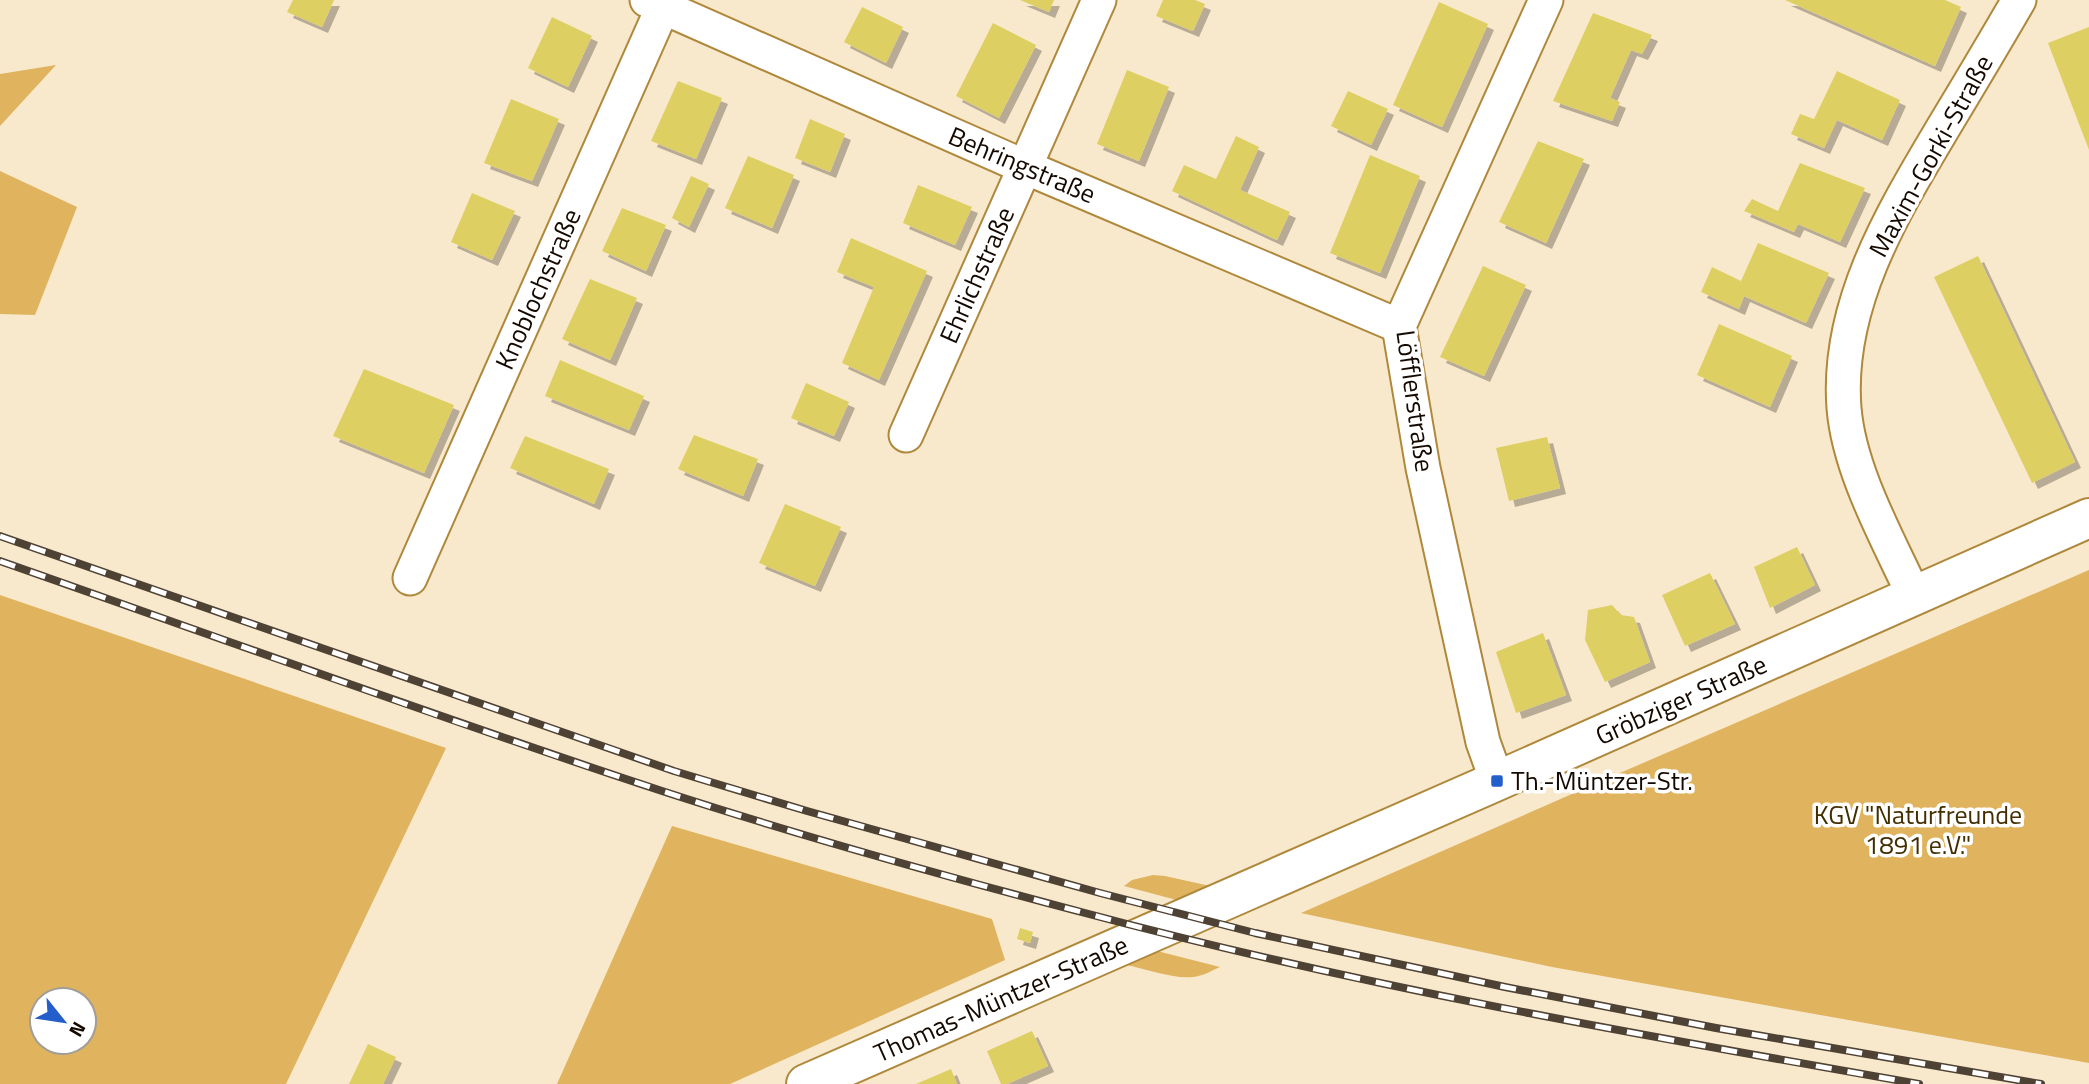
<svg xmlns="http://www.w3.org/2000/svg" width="2089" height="1084" viewBox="0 0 2089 1084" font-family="'Titillium Web',sans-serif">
  <defs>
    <filter id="shadow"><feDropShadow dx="6" dy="6" stdDeviation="0" flood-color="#0004"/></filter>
  </defs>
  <rect width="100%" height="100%" fill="#f9e9cc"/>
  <g fill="#e0b35e" fill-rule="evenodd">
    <path d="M56,65l-56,61v-52z"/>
    <path d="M0,171l77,36 -42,108 -35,-1z"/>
    <path d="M2089,570v493l-537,-96 -251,-54 312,-137z"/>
    <path d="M0,595l446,153 -160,336h-286zM42,1000h42v42h-42z"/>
    <path d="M672,826l320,93 13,41 -275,124h-173z"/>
    <path d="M1153,875l12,1 54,12 -35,14 -60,-16 8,-6z"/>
    <path d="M1157,951l63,16c-9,4 -17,9 -27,10 -21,2 -46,-8 -67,-12z"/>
  </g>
  <g fill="#decf64" filter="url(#shadow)">
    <path d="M293,0h41l-12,27 -35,-15z"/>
    <path d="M1020,0h34l-5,12z"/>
    <path d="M1163,0h32l10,4 -12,27 -37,-15z"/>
    <path d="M1785,0h160l16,7 -26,59z"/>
    <path d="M1439,2l49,22 -46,103 -49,-22z"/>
    <path d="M862,7l41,20 -17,36 -42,-21z"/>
    <path d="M1593,13l59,22 -10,19 -11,-4 -21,48 10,4 -8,19 -59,-20z"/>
    <path d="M552,17l40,19 -24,51 -40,-19z"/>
    <path d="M993,23l43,22 -37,73 -43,-22z"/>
    <path d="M2089,27v123l-41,-107z"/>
    <path d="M1127,70l42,17 -30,74 -42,-17z"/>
    <path d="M1837,71l63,29 -18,40 -45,-20 -13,28 -33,-14 9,-20 14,5z"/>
    <path d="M678,81l44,17 -26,61 -45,-18z"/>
    <path d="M1348,91l40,18 -17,36 -40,-19z"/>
    <path d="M511,99l48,20 -27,62 -48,-18z"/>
    <path d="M810,119l35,15 -15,38 -35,-14z"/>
    <path d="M1236,136l23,11 -19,43 50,22 -13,28 -105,-49 12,-26 32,14z"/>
    <path d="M1538,141l46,18 -38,84 -47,-21z"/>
    <path d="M1370,155l50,21 -40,97 -50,-20z"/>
    <path d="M748,156l46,19 -22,53 -47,-20z"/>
    <path d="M1800,163l65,25 -25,54 -42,-18 -4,8 -50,-21 8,-12 26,12z"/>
    <path d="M691,176l18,8 -20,43 -17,-9z"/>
    <path d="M918,185l54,22 -17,38 -52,-22z"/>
    <path d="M472,193l43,18 -23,49 -41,-18z"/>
    <path d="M622,208l44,17 -20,46 -44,-20z"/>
    <path d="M851,238l76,33 -48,109 -37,-17 32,-76 -37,-15z"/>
    <path d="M1758,243l71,30 -23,50 -62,-27 -5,13 -38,-17 11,-25 29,14z"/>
    <path d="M1978,256l97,206 -43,21 -98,-206z"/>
    <path d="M1483,266l43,19 -42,91 -44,-19z"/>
    <path d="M590,279l47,19 -27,62 -48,-21z"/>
    <path d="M1719,324l73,32 -22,51 -73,-32z"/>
    <path d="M560,360l84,36 -15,34 -84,-34z"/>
    <path d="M364,369l90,36 -30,68 -91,-37z"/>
    <path d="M806,383l43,19 -15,34 -43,-18z"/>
    <path d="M694,435l64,24 -15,37 -65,-27z"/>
    <path d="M525,436l84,33 -15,35 -84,-36z"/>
    <path d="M1547,437l13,51 -51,13 -13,-53z"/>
    <path d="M785,504l56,23 -26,59 -56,-23z"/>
    <path d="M1797,547l18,38 -45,23 -16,-41z"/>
    <path d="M1710,573l25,51 -50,22 -23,-51z"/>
    <path d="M1612,605l9,10 13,2 16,45 -45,20 -20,-42 3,-30z"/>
    <path d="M1543,633l23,62 -50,18 -20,-61z"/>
    <path d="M1020,928l13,4 -3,11 -13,-4z"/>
    <path d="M1032,1031l16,35 -41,18h-6l-14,-33z"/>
    <path d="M368,1044l28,13 -13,27h-34z"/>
    <path d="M951,1069l6,15h-41z"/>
  </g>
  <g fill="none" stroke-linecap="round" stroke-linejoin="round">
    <defs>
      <g id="street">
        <path d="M647,0l378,167 374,159"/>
        <path d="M906,435l193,-435"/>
        <path d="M410,578l256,-578"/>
        <path d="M1914,596c-26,-57 -65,-125 -70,-188 -8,-103 49,-196 99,-280 26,-43 51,-85 76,-128"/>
        <path d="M1497,781l-14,-39 -60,-274 -24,-142 147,-326"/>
      </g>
      <path id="secondary" d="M806,1084l691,-303 592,-263"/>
    </defs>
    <use href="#street" stroke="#af883b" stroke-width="37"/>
    <use href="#secondary" stroke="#af883b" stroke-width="42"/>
    <use href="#street" stroke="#fff" stroke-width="33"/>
    <use href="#secondary" stroke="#fff" stroke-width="38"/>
    <defs>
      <g id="rail">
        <path d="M0,536l674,235 133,40 293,82 155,40 250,54 211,41 325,56"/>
        <path d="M0,561c220,77 440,157 662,230 139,45 282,85 423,122 274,73 555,122 834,171"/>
      </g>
    </defs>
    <use href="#rail" stroke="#4e4234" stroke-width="8"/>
    <use href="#rail" stroke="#fff" stroke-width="5" stroke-dasharray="16" stroke-linecap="butt"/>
  </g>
  <rect fill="#245ecb" stroke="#fff" stroke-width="2.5" x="1490" y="774" width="14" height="14" rx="3.5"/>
  <g text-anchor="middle" stroke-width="7" stroke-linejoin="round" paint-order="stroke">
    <g font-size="26" fill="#140900" stroke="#fff">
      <text transform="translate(1931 156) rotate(-61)" y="9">Maxim-Gorki-Straße</text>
      <text transform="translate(1022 165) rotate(23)" y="9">Behringstraße</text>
      <text transform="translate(977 275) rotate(-66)" y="9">Ehrlichstraße</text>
      <text transform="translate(538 289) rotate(-66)" y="9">Knoblochstraße</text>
      <text transform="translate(1415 401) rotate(82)" y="9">Löfflerstraße</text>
      <text transform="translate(1681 700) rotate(-24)" y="9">Gröbziger Straße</text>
      <text transform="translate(1001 999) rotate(-24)" y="9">Thomas-Müntzer-Straße</text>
    </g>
    <g font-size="26" fill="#140900" stroke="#fff" text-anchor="start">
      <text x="1511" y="790">Th.-Müntzer-Str.</text>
    </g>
    <g font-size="26" fill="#422e01" stroke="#fff">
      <text x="1918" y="824">KGV "Naturfreunde<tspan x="1918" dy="30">1891 e.V."</tspan></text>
    </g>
  </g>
  <g transform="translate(63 1021) rotate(120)"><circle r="33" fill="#ffffff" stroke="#a19d99" stroke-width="2"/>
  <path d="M0-5L12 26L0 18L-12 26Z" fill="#245ecb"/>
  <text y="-10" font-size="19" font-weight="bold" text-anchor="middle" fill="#140900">N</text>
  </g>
</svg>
